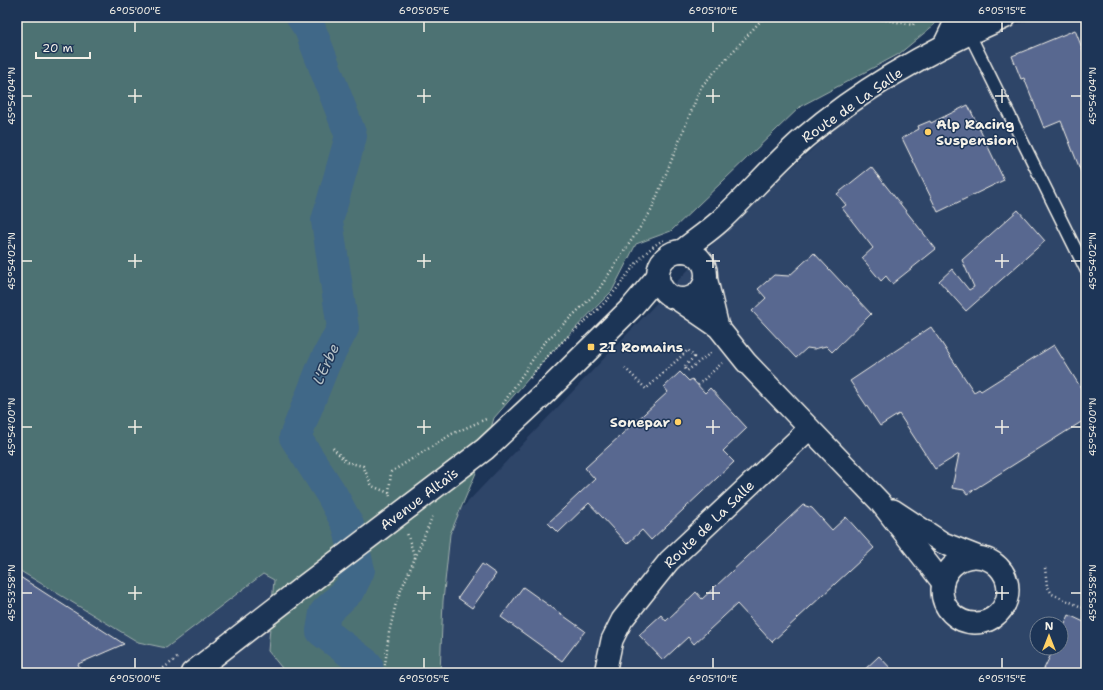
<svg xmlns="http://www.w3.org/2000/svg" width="1103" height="690" viewBox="0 0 1103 690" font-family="'Shantell Sans',sans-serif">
  <rect width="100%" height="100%" fill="#1d3557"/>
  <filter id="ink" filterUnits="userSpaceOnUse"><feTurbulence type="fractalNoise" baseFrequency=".025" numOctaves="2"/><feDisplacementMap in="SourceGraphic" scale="8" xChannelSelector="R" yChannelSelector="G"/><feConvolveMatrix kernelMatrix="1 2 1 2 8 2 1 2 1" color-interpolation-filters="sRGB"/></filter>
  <g filter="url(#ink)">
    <g fill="#2f4468" fill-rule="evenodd">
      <path d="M1038,17h48v656h-646l3,-72 7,-67 11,-25 285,-300 115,-104 136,-74zM1037,624h24v24h-24z"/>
      <path d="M17,569l121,73 28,6 97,-74 11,5 -6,72 18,22h-269z"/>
    </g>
    <path fill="#4e7273" stroke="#a1b2ae" d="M17,17h922l-4,7 -36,30 -98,52 -130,125 -35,13 -24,47 -62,63 -56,64 -13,43 -31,73 -7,67 -3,72h-154l-18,-22 6,-71 -11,-6 -97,74 -28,-6 -121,-73z"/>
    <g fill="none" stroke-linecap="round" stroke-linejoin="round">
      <path stroke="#416788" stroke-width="32" d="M302,17l8,12 41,107 -24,85 16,107 -19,36 -29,73 37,58 16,30 11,45 -9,19 -25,24 -3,18 45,34 1,8"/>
    </g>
    <g fill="#586890" stroke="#f4f1e8">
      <path d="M1075,30l11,28 -1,124 -24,-61 -17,7 -20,-50 -3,1 -9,-23z"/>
      <path d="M968,105l36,75 -66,32 -36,-74 17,-9 -1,-3 12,-5 1,2z"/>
      <path d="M871,167l65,82 -44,35 -6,-8 -5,5 -19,-23 11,-10 -31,-40 4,-3 -9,-11z"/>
      <path d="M1018,210l27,31 -79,70 -27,-30 13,-12 17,21 5,-3 -12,-27z"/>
      <path d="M814,253l57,61 -39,38 -6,-6 -12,3 -7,-1 -11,10 -44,-47 14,-13 -8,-9 16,-14 15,1z"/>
      <path d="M931,327l43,65 5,-3 2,2 73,-46 32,51v23l-119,75 -3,-4 -12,-2 7,-34 -24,15 -36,-55 -19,12 -30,-45z"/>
      <path d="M680,372l9,9 3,-2 13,14 5,-5 37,40 -24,23 11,11 -83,78 -9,-10 -15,14 -38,-41 -31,30 -10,-10 47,-44 -10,-11 83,-76 -4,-5z"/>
      <path d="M803,505l9,3 20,22 14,-13 28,31 -102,94 -35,-38 -43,40 -6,-7 -25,23 -24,-25 22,-20 5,6 30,-29 6,7z"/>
      <path d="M482,564l14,10 -24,34 -14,-10z"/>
      <path d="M17,575l107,69 -46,20 4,9h-65z"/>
      <path d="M523,587l62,44 -23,30 -61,-44z"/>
      <path d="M1069,615l17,8v50h-44l12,-25h7v-15z"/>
      <path d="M879,656l16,17h-34z"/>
    </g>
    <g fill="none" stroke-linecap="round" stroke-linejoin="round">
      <defs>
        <path id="service" d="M969,33l117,237"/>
        <g id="minor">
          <path d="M706,277l12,50"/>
          <path d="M677,299l41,28 28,35 134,140 63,81"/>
          <path d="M893,510l50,33 33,13"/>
          <circle cx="975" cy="590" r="33"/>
          <path d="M605,673l7,-33 10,-20 47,-59 140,-132"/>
        </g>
        <g id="tertiary">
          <path d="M682,251c12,-10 26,-19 38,-30 29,-27 54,-57 84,-83 59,-51 130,-90 201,-121"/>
          <circle cx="682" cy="275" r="24"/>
          <path d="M410,506l75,-57 61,-57 85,-84 27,-32"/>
          <path d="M192,673l110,-85"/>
        </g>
        <path id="trunk" d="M944,46l14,-29"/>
      </defs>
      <use href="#service" stroke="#f4f1e8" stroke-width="14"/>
      <use href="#minor" stroke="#f4f1e8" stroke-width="24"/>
      <use href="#tertiary" stroke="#f4f1e8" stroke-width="25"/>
      <use href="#trunk" stroke="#f4f1e8" stroke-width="25"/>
      <g stroke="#f4f1e8" stroke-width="2.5" stroke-dasharray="1 3" stroke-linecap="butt">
        <path d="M870,17l43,8 4,-8"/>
        <path d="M625,368l21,21 42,-39 6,7 -10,10 3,4 26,-20"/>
        <path d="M530,378c21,-31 52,-51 77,-78 20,-21 31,-47 58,-61"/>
        <path d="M698,385l24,-22"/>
        <path d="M503,404l40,-60 54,-52 54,-81 50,-124 63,-70"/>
        <path d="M333,448l13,14 17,4 9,20 17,7"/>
        <path d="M390,496l-1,-3 2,-21 61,-38 34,-15"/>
        <path d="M415,558l18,-43"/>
        <path d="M1045,568l2,18 5,8 34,15"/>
        <path d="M157,673l20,-15"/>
        <path d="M384,673l5,-40 8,-34 18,-41 -8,-25"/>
      </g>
      <use href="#service" stroke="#1d3557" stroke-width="11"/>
      <use href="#minor" stroke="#1d3557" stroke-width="21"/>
      <use href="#tertiary" stroke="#1d3557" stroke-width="22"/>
      <use href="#trunk" stroke="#1d3557" stroke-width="22"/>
      <defs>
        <path id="tertiary-bridge" d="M302,588l108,-82"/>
      </defs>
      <use href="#tertiary-bridge" stroke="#f4f1e8" stroke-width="25" stroke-linecap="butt"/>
      <use href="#tertiary-bridge" stroke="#1d3557" stroke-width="22"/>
    </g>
  </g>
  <path fill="none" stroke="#f4f1e8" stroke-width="1.5" d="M135,22v10M424,22v10M713,22v10M1002,22v10M135,89v14M424,89v14M713,89v14M1002,89v14M22,96h10M128,96h14M417,96h14M706,96h14M995,96h14M1071,96h10M135,254v14M424,254v14M713,254v14M1002,254v14M22,261h10M128,261h14M417,261h14M706,261h14M995,261h14M1071,261h10M135,420v14M424,420v14M713,420v14M1002,420v14M22,427h10M128,427h14M417,427h14M706,427h14M995,427h14M1071,427h10M135,586v14M424,586v14M713,586v14M1002,586v14M22,593h10M128,593h14M417,593h14M706,593h14M995,593h14M1071,593h10M135,658v10M424,658v10M713,658v10M1002,658v10"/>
  <g fill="#ffd166" stroke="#1d3557" stroke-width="1.5">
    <circle cx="928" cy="132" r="4"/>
    <rect x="587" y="343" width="8" height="8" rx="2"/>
    <circle cx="678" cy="422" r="4"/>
  </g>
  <g text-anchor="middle" stroke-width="3" stroke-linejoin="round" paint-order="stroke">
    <g font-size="14" fill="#f4f1e8" stroke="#1d3557">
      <text transform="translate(852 105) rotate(-35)" y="5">Route de La Salle</text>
      <text transform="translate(419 499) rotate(-37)" y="5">Avenue Altaïs</text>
      <text transform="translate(709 524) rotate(-44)" y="5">Route de La Salle</text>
    </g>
    <g font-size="14" font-weight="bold" fill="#f4f1e8" stroke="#1d3557" text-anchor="start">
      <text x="936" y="129">Alp Racing<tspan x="936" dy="16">Suspension</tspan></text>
      <text x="599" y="352">ZI Romains</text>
      <text x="670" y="427" text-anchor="end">Sonepar</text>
    </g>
    <g font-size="15" font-style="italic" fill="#b5c1c6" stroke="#1d3557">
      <text transform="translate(326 364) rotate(-65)" y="5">L'Erbe</text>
    </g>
  </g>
  <rect width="1103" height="690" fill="none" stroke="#1d3557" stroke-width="44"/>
  <g transform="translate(1049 636)"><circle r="19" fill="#1d3557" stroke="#738091"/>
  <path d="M0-3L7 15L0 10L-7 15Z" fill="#ffd166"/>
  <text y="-6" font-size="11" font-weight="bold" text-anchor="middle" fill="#f4f1e8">N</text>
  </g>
  <path d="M36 52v6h54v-6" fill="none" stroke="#f4f1e8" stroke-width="2"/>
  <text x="42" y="52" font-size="12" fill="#f4f1e8" stroke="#1d3557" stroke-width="3" paint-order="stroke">20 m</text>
  <rect x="22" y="22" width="1059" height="646" fill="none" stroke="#f4f1e8" stroke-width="1.5"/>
  <g font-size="10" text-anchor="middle" fill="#f4f1e8">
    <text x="135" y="14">6°05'00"E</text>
    <text x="424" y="14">6°05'05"E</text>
    <text x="713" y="14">6°05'10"E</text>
    <text x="1002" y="14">6°05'15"E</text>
    <text transform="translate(11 96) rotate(-90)" y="4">45°54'04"N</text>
    <text transform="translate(1092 96) rotate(-90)" y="4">45°54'04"N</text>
    <text transform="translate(11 261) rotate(-90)" y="4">45°54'02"N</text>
    <text transform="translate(1092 261) rotate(-90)" y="4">45°54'02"N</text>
    <text transform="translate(11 427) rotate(-90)" y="4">45°54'00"N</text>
    <text transform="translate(1092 427) rotate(-90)" y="4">45°54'00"N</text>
    <text transform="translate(11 593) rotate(-90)" y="4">45°53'58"N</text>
    <text transform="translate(1092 593) rotate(-90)" y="4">45°53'58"N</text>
    <text x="135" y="682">6°05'00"E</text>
    <text x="424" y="682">6°05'05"E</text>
    <text x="713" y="682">6°05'10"E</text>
    <text x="1002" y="682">6°05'15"E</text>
  </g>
</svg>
